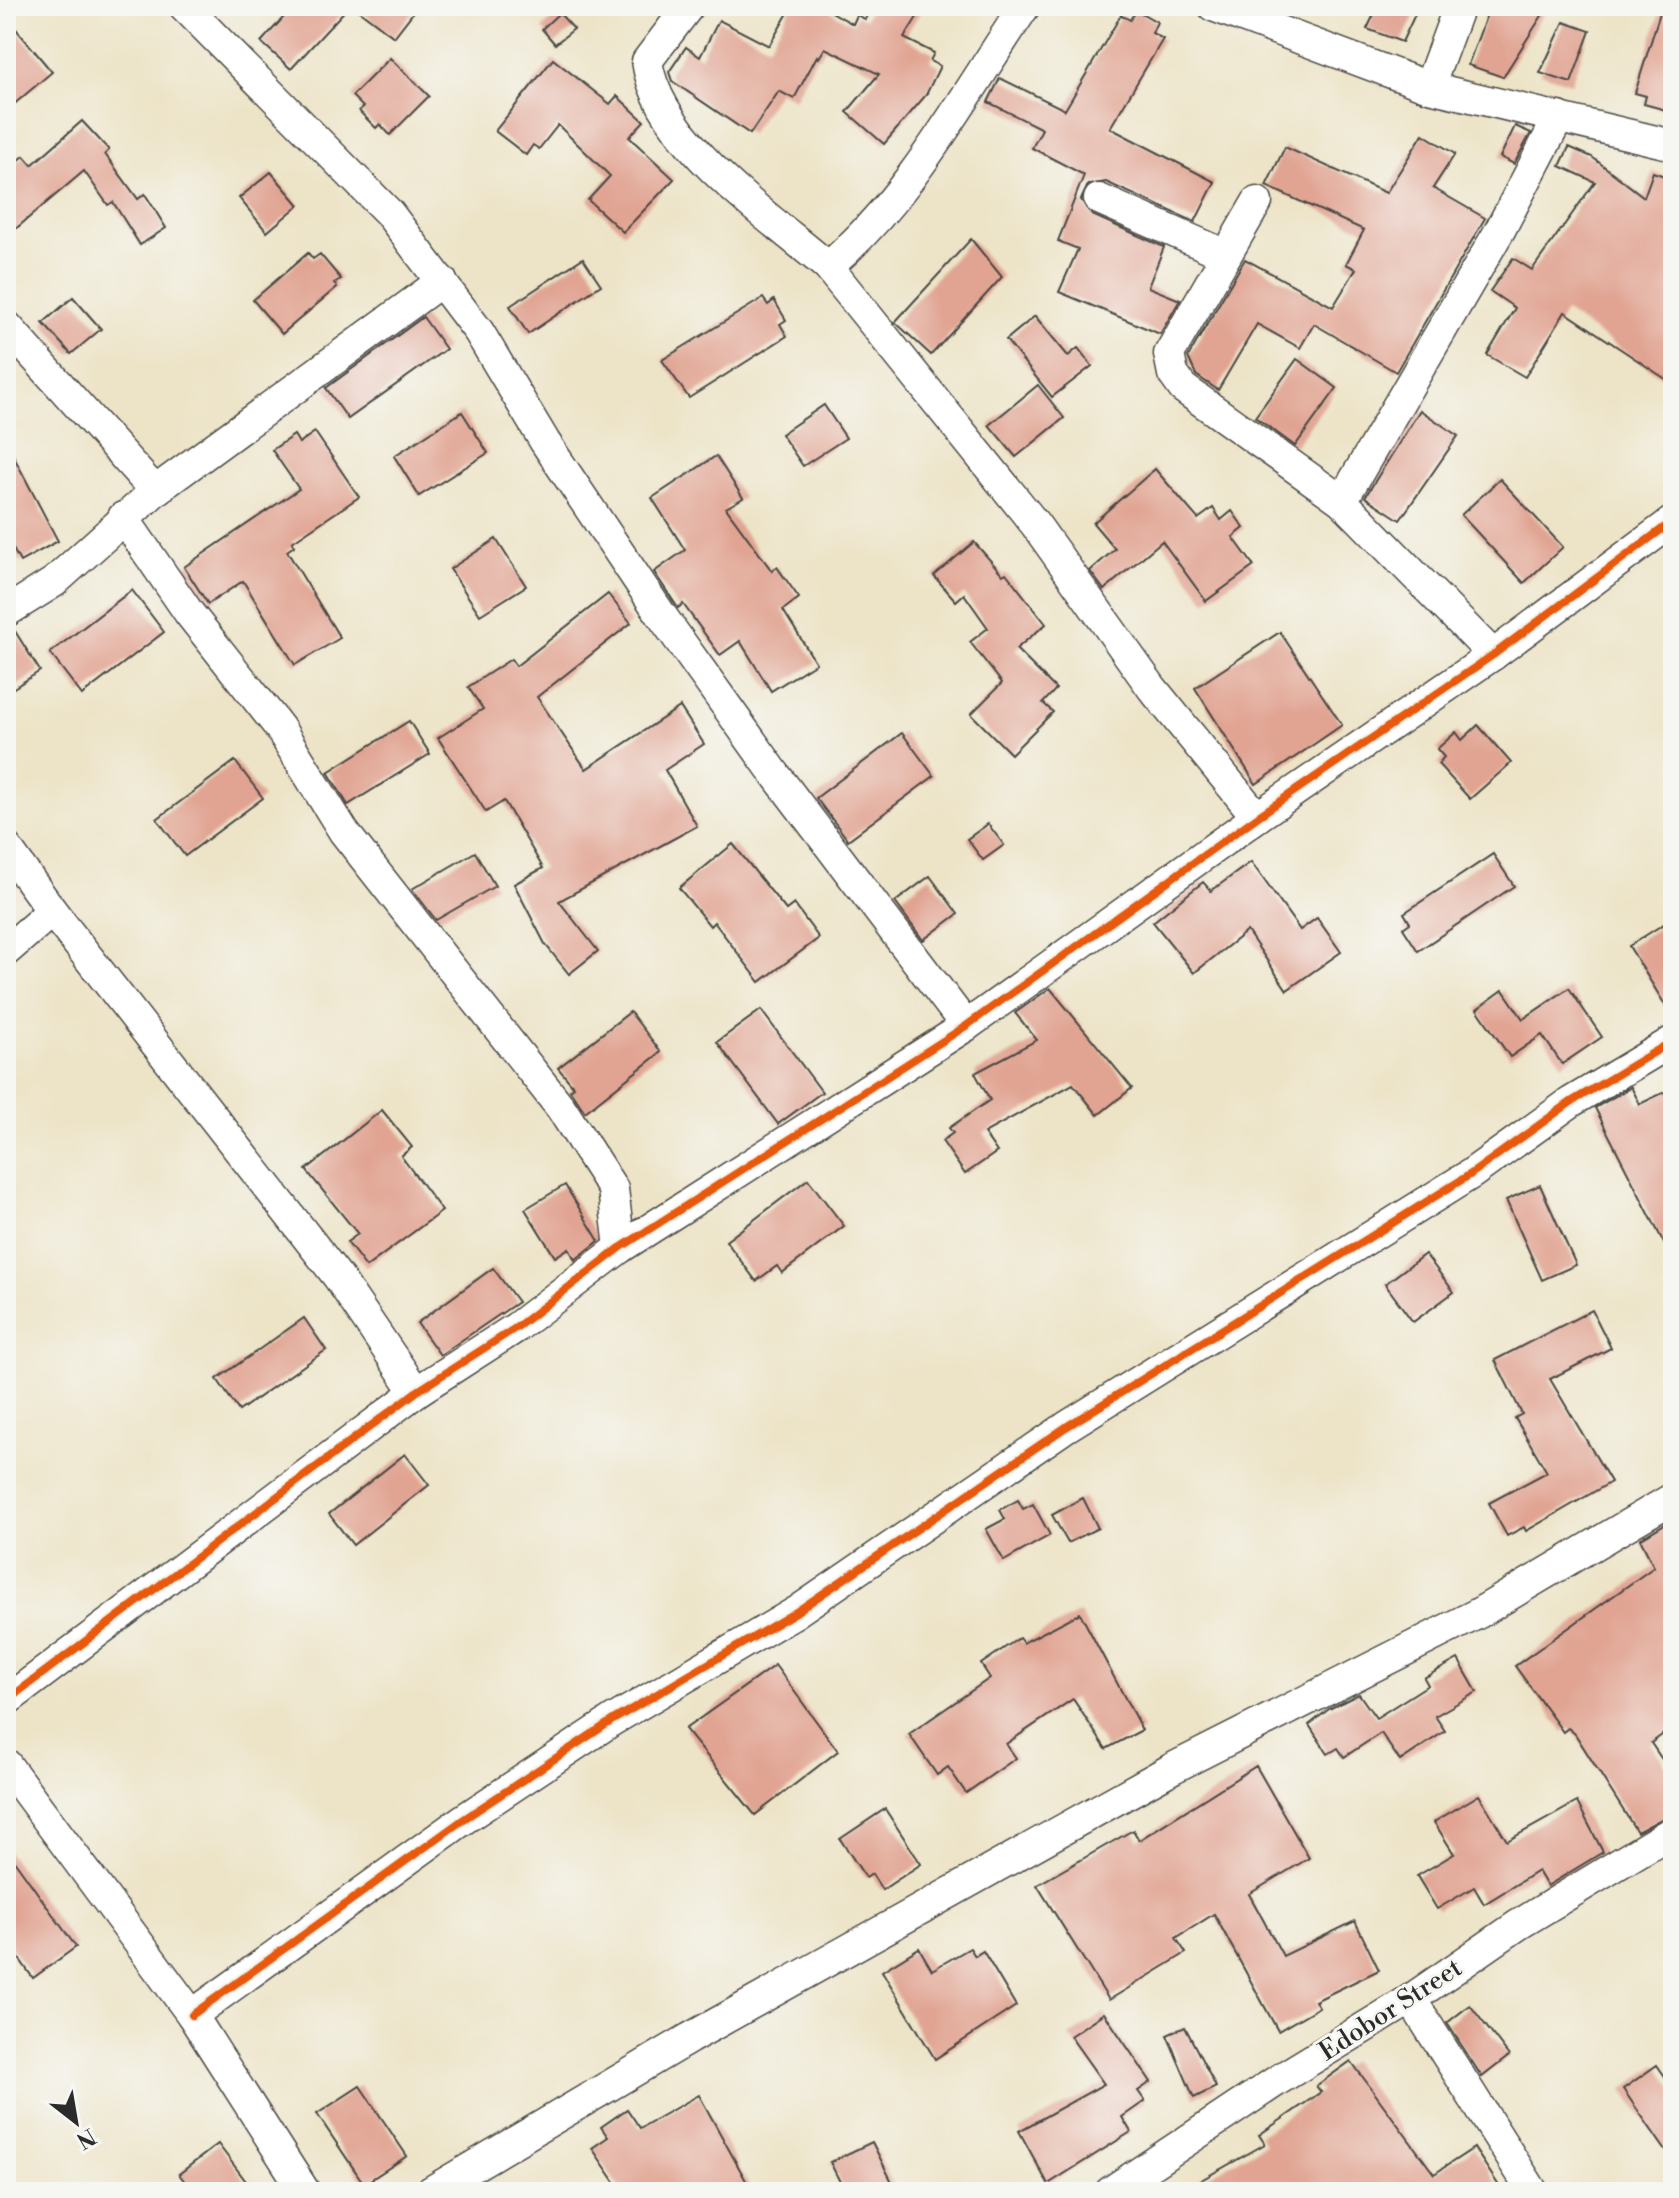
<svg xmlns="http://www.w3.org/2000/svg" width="1679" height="2198" viewBox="0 0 1679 2198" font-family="'Libre Bodoni',serif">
  <rect width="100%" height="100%" fill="#f6f6f2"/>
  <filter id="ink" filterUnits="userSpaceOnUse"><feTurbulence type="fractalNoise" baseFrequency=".0125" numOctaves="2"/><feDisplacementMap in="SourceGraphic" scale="16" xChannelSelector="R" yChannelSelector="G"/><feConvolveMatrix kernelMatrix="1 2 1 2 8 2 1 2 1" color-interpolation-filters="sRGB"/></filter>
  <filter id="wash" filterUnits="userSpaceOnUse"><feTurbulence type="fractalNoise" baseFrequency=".006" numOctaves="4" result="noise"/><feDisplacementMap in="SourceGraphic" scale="32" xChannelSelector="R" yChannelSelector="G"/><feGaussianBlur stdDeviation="1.8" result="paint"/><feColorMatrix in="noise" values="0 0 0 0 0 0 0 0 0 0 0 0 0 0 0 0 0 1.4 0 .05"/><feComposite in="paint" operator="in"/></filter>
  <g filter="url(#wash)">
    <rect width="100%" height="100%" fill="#ede4c8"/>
    <g id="blocks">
      <g fill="#e1a493">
        <path d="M294,6h55l-58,63 -30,-27z"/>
        <path d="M353,6h65l-24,31z"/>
        <path d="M792,6h29l32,18 4,-9 8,4 8,-13h51l-20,32 30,15 -4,8 10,5 -14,29 -42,49 -37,-32 32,-38 -54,-26 -6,10 -2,-2 -23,43 -15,-8 -29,43 -78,-53 -3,-9 17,-25 14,10 19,-37 50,26z"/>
        <path d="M1378,6h41l-17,36 -35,-13z"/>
        <path d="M1490,6h47l-2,5 8,3 -40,63 -35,-12z"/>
        <path d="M1662,6h11v106l-29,-8 2,-8 -11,-3z"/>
        <path d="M1136,10l21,12 -5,11 11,6 -53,89 105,54 -20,40 -89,-40 -18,3 -7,15 11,15 72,32 -16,40 32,13 -20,34 -101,-42 19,-43 -20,-8 26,-66 -52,-27 10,-19 -54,-27 12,-24 65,32 56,-95 9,5z"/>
        <path d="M559,13l15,16 -19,15 -13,-15z"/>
        <path d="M6,17l46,55 -46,39z"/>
        <path d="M1564,22l26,9 -19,52 -31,-10z"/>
        <path d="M390,58l39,38 -39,39 -10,-11 -4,4 -17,-17 4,-4 -11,-11z"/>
        <path d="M553,59l57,45 7,-8 27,25 -15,16 45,42 -51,53 -35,-32 22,-24 -52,-51 -19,24 -6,-4 -7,10 -31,-24z"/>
        <path d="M82,121l27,29 -4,4 33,45 7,-5 21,34 -26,17 -27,-43 -5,3 -24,-34 -78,66v-66l18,-15 8,9z"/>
        <path d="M1515,126l16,7 -17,31 -14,-7z"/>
        <path d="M1423,134l32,20 -22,34 52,30 -89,154 -82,-48 -14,24 -43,-24 -39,66 -22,-15 -8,-18 57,-98 88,48 23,-38 -10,-5 18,-34 -98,-44 19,-39 101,46z"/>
        <path d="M1569,147l23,10 52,40 9,-25 20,7v205l-108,-72 -40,65 -38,-22 28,-47 -25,-17 23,-33 19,12 63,-88 -35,-16z"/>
        <path d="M271,172l28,33 -32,27 -28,-34z"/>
        <path d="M971,239l31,38 -71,78 -36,-33z"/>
        <path d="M308,253l5,6 7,-5 21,25 -7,4 3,4 -55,47 -29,-34z"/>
        <path d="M583,258l18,27 -73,49 -18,-28z"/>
        <path d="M73,297l28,32 -30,25 -28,-31z"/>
        <path d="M763,298l5,7 6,-5 12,20 -6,4 7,12 -98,62 -27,-38z"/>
        <path d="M1035,316l33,40 10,-8 14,18 -40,31 -46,-57z"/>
        <path d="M423,317l23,32 -98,70 -22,-31z"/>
        <path d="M1297,359l40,29 -42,58 -40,-29z"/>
        <path d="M1038,385l26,33 -48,39 -27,-32z"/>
        <path d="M824,405l22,33 -43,28 -22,-32z"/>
        <path d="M1420,410l38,26 -58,84 -35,-23z"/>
        <path d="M462,412l26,41 -69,43 -25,-40z"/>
        <path d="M315,432l44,65 -67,45 2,4 -7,5 53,87 -45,27 -52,-84 -35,23 -24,-37 115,-78 -27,-39 22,-15 5,8z"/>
        <path d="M6,442l52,99 -38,21 -14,-26z"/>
        <path d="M716,456l27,42 -17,10 46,63 5,-4 22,31 -16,12 33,53 -45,28 -31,-50 -20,14 -37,-51 -5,4 -24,-36 31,-22 -33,-52z"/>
        <path d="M1155,469l43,50 15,-11 8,12 11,-9 12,17 -11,9 21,29 -48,35 -44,-60 -58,49 -14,-19 25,-22 -22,-26z"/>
        <path d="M1500,479l63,68 -39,36 -63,-68z"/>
        <path d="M496,539l30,47 -46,29 -30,-46z"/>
        <path d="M974,542l29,33 3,-2 40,51 -30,25 40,40 -13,14 10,9 -42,42 -40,-40 31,-31 -32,-41 18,-14 -24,-34 -8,7 -22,-25z"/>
        <path d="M132,590l32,42 -82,63 -32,-42z"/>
        <path d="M608,594l23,29 -94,74 49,72 94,-62 24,37 -39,26 32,56 -138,75 39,50 -29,23 -24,-30 -31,-60 29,-16 -39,-67 -18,11 -48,-74 45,-29 -15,-22 43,-28 5,7z"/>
        <path d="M13,628l27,43 -34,22v-63z"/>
        <path d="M1280,632l62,93 -86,59 -61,-96z"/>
        <path d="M409,721l21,33 -82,51 -20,-33z"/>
        <path d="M1478,725l33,38 -41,36 -32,-35 6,-7 -7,-8 19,-17 6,8z"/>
        <path d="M902,733l32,43 -86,64 -32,-42z"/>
        <path d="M235,761l28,37 -78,58 -28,-37z"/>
        <path d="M988,824l16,21 -21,15 -16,-21z"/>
        <path d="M733,844l53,66 8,-6 25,34 -59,44 -46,-60 -4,4 -31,-38z"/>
        <path d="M475,852l20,34 -59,34 -24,-31z"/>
        <path d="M1493,854l21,32 -96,65 -15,-23 7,-5 -6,-10z"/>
        <path d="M1251,862l49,68 17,-12 24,34 -54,38 -40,-59 -53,42 -41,-51 50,-40 8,9z"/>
        <path d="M930,876l28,38 -35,26 -28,-38z"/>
        <path d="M1673,918v100l-44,-72z"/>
        <path d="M1050,988l82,100 -34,27 -25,-31 -89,49 13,19 -32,22 -23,-33 11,-8 -4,-5 41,-28 -15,-27 62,-33 -22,-27z"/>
        <path d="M1569,988l33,49 -40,27 -20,-29 -32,22 -33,-48 26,-19 20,29z"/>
        <path d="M761,1010l61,82 -44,32 -61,-82z"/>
        <path d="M630,1012l31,40 -76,60 -15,-22 4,-3 -16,-19z"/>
        <path d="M1631,1087l9,17 33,-16v173l-78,-153z"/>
        <path d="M382,1110l30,37 -11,9 41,55 -76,56 -19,-25 11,-8 -52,-64z"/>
        <path d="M808,1179l36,47 -62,47 -5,-7 -21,15 -30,-40z"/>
        <path d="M565,1185l34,56 -24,19 -6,-12 -14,9 -30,-48z"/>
        <path d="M1540,1185l36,80 -34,15 -36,-80z"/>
        <path d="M1425,1254l29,38 -41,30 -28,-38z"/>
        <path d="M493,1268l25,34 -78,53 -23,-32z"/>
        <path d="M1592,1310l19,38 -61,31 61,103 -85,49 -2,-4 -17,9 -18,-33 58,-31 -32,-54 7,-4 -27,-54z"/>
        <path d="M304,1318l22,32 -87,61 -22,-32z"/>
        <path d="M405,1454l24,31 -76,60 -24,-31z"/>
        <path d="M1083,1498l15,30 -30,15 -16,-28z"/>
        <path d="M1018,1500l5,9 10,-5 17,31 -46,26 -18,-32 19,-10 -5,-9z"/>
        <path d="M1673,1519v208l-22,16 22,33v37l-36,19 -62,-98 -7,-6 -5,4 -48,-66 139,-99 -14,-28z"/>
        <path d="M1080,1613l62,117 -36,19 -33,-50 -67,45 10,14 -50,35 -18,-26 -11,8 -28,-41 81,-56 -9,-14 38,-26 4,5z"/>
        <path d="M1458,1659l19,33 -42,24 10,15 -45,30 -19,-28 -37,24 -6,-9 -10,6 -19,-29 20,-16 30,-15 17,24 52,-33 -4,-7z"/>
        <path d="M775,1665l63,86 -83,64 -70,-86z"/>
        <path d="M1256,1766l53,92 -60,36 34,62 72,-35 24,49 -64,31 4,6 -41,24 -64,-117 -38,24 10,15 -77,47 -72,-115 96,-55 6,10z"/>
        <path d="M1479,1795l28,46 70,-39 26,50 -56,34 -9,-15 -54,33 -10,-17 -37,22 -20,-33 37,-22 -20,-32z"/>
        <path d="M885,1809l36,55 -39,26 -10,-16 -6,4 -26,-39z"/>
        <path d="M6,1849l70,98 -43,31 -27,-38z"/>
        <path d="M919,1948l13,22 38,-22 5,8 8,-5 33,55 -81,53 -53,-88z"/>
        <path d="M1470,2005l39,51 -27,21 -35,-54z"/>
        <path d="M1104,2013l47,69 -13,9 7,10 -23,16 9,15 -83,52 -29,-53 85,-47 -34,-48z"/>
        <path d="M1185,2027l31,60 -22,11 -27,-63z"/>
        <path d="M1351,2061l83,113 40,-26 29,44h-323l85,-48 -6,-9 62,-43 -5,-6z"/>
        <path d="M1657,2065l16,23v73l-50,-72z"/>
        <path d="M360,2086l47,70 -43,28 -47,-70z"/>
        <path d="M699,2095l50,91 -12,6h-115l-30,-44 16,-11 -7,-10 26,-18 13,19z"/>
        <path d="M872,2142l25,50h-52l-15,-30z"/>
        <path d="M218,2144l36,48h-61l-14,-18z"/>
      </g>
    </g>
  </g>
  <g filter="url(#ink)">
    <use href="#blocks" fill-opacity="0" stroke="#484743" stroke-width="2"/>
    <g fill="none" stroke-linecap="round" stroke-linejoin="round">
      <defs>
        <g id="minor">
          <path d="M184,6l205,207 90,119 66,110 117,174 113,158 191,252"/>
          <path d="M689,6l-42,55c11,81 122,155 181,206"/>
          <path d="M1025,6c-62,91 -113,189 -197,261l207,257 117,164 105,129"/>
          <path d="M1213,6l216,81 244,58"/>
          <path d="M1429,87l30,-81"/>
          <path d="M1099,199l127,56"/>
          <path d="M1257,202l-88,152 4,20 10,14 159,113"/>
          <path d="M6,325l149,166"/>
          <path d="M123,517l66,96 90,114 65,105 217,276 52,81 7,59"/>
          <path d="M6,612l48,-30 101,-91 287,-210"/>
          <path d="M1493,655l-151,-154 158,-271 59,-113"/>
          <path d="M6,847l46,64 286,366 78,115"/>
          <path d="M6,951l46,-40"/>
          <path d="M6,1701l410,-309 101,-65 103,-79 346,-222 291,-209 236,-162 180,-134"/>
          <path d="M6,1764l186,251 113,177"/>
          <path d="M1411,1999l122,193"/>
          <path d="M192,2015l272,-196 149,-99 183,-108 270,-185 405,-253 100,-72 102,-61"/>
          <path d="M430,2192l260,-154 483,-270 306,-155 194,-115"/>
          <path d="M1110,2192l168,-112 133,-81 107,-74 155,-94"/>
        </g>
      </defs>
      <use href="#minor" stroke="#484743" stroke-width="33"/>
      <use href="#minor" stroke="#fff" stroke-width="30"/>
      <defs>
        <g id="cycleway">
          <path d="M6,1701l410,-309 101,-65 103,-79 346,-222 291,-209 236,-162 180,-134"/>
          <path d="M192,2015l272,-196 149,-99 183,-108 270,-185 405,-253 100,-72 102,-61"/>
        </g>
      </defs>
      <use href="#cycleway" stroke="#f6f6f2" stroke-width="13"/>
      <use href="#cycleway" stroke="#e8590c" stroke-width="8"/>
    </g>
  </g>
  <g text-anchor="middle" stroke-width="6" stroke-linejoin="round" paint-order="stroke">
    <g font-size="26" fill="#2b2b2b" stroke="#f6f6f2">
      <text transform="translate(1390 2009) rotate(-33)" y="9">Edobor Street</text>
    </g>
  </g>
  <rect width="1679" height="2198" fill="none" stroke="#f6f6f2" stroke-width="32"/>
  <g transform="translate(76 2122) rotate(149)" stroke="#f6f6f2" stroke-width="6" paint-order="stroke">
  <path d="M0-6L14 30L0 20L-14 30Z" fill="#2b2b2b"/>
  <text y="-12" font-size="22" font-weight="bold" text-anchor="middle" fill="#2b2b2b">N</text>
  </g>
</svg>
